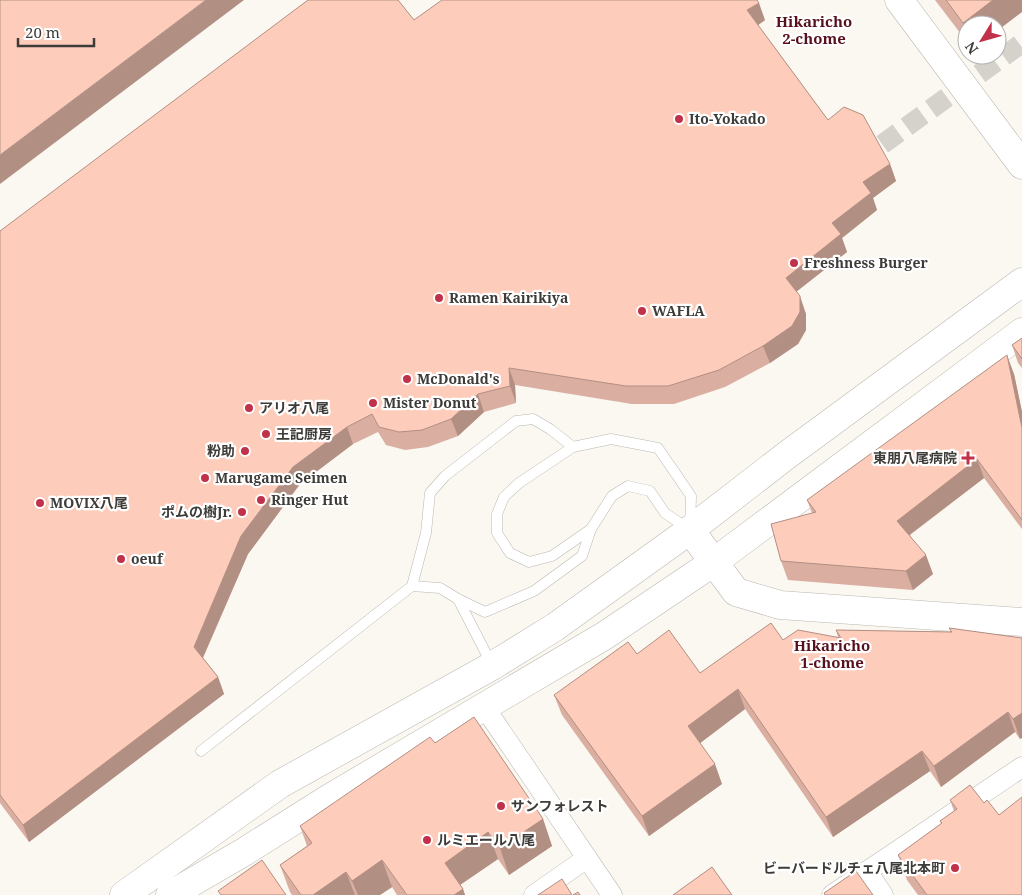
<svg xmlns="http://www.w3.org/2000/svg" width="1022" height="895" viewBox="0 0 1022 895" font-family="'Noto Serif','Noto Sans JP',serif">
  <rect width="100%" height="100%" fill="#fbf7f1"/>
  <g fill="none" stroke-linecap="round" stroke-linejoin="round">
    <path stroke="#d5d2cc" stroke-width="20" stroke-dasharray="20 10" stroke-linecap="butt" d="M858,162l164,-119"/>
    <defs>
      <g id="lane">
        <path d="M611,439l47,9 33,48 -1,34 -25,-17 -15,-22 -22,-5 -16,10 -21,33 -39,27 -23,6 -19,-9 -13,-20v-19l7,-17 15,-14 54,-36z"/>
        <path d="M412,586l28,2 18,11 34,66"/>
        <path d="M458,599l27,13 49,-21 48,-35 9,-27"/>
        <path d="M201,751l211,-165 14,-53 4,-40 15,-17 71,-55 17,-2 17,10 23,18"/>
      </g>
      <g id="street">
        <path d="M485,708l127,187"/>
        <path d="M867,871l16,24"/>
        <path d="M534,895l53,-37"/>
        <path d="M832,895l190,-128"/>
      </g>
      <g id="secondary">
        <path d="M899,0l123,165"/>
        <path d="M690,530l46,62 44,13 242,17"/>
        <path d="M124,895l156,-111 212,-118 63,-39 135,-97 97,-75 235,-173"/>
        <path d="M170,895l74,-43 84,-53 276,-163 110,-74 308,-230"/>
      </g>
    </defs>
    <use href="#lane" stroke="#bbb8b2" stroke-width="11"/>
    <use href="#street" stroke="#bbb8b2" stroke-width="21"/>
    <use href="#secondary" stroke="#bbb8b2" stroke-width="29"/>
    <use href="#lane" stroke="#fff" stroke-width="10"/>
    <use href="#street" stroke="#fff" stroke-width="20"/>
    <use href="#secondary" stroke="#fff" stroke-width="28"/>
  </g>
  <g fill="#daafa1">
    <path d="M935,0h87l-55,25v17z"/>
    <path d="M414,20h351l-7,5 70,95 62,44 6,17 -23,17 4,12 -35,28 5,14 -51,40 10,22v16l-8,14 -28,19 -45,24 -51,17h-42l-117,-19 1,18 -32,9 -26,24 -30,11 -23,3 -19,-5 -8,-13 -25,12 -53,40 -52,70 -45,104 15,19 6,17 -195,148 -29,-39v-572z"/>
    <path d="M1022,338v30l-4,-5 -6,-18z"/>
    <path d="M1014,374l8,38v117l-38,-51 -74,57 23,39 -20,16 -125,-10 -7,-19 31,-48 -5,-13z"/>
    <path d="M949,628l73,10 -2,101 -5,-7 -74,55 -11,-16 -97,66 -88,-128 -45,34 22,41 -73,52 -87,-121 -8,-20 83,-41 63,19 83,-33 55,-3 -2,-7 115,2z"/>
    <path d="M435,743l108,76 9,27 -43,29 -11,-16 -38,26 3,4 2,6h-68l-5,-8 -12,8h-88l-2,-3 -10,-27 27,-19 -7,-20z"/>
    <path d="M950,800l72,95h-104l-11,-15 -9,-25 43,-31 -1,-3 14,-10z"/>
  </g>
  <g fill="#b28f83">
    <path d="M206,0h38l-244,184v-29z"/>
    <path d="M993,0h29v12l-25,19v-6h-30v9l-4,-11z"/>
    <path d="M759,3l6,17 -11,8 -7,-18z"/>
    <path d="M890,164l6,17 -23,17 4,12 -35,28 5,14 -55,43 -6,-17 46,-55 31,-41z"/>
    <path d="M800,296l6,18v16l-8,14 -28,19 -7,-17z"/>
    <path d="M1007,355l7,19 8,38v16z"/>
    <path d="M509,368l6,17 1,18 -6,-17z"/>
    <path d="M478,394l6,18 -26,24 -7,-17z"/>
    <path d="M347,427l6,17 -53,40 -52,70 -48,110 -6,-17 47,-111 52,-69z"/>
    <path d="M977,459l7,19 -80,61 -7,-18z"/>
    <path d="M926,555l7,19 -20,16 -7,-19z"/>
    <path d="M218,677l6,17 -195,148 -6,-17z"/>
    <path d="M738,689l7,20 -50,38 -7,-21z"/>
    <path d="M1008,712l7,20 -74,55 -7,-21z"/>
    <path d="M1022,713v25l-2,1 -7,-20z"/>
    <path d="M922,751l8,20 -97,66 -7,-20z"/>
    <path d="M715,764l7,20 -73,52 -7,-20z"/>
    <path d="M543,819l9,27 -43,29 -9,-27z"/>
    <path d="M488,832l10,27 -44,30 -9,-26z"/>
    <path d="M382,860l10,27 -12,8h-22l-6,-14z"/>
    <path d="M346,872l9,23h-42z"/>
    <path d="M463,889l2,6h-11z"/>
  </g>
  <g fill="#feccbb" stroke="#b28f83">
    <path d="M0,0h206l-206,155z"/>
    <path d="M308,0h90l16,20 28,-20h315l2,3 -12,7 81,110 16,-13 19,8 27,49 -27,18 8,11 -39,30 9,11 -55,44 14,18v16l-8,14 -29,20 -44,24 -51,16h-42l-117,-18 1,18 -32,8 -27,25 -29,11 -23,2 -20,-5 -7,-13 -25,13 -54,40 -52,69 -47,111 24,30 -195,148 -23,-30v-564z"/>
    <path d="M946,0h47l-30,23z"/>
    <path d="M1022,338v21l-10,-14z"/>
    <path d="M1007,355l15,73v92l-45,-61 -80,62 29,34 -20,16 -125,-10 -10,-37 45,-12 -9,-12z"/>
    <path d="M771,623l12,17 15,-10 43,8 -5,-8 116,2 -3,-4 73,10v75l-9,6 -5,-7 -74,54 -12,-15 -96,66 -88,-128 -50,37 27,38 -73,52 -88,-121 74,-53 9,12 32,-24 31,43z"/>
    <path d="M474,717l69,102 -43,29 -12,-16 -43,31 18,26 -9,6h-47l-25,-35 -30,21 -6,-9 -33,23h-12l-21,-30 32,-22 -12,-17 130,-89 5,6z"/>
    <path d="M970,785l14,18 3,-3 12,15 23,-18v98h-95l-29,-40 44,-32 -2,-2 17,-12 -7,-9z"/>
    <path d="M262,860l24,35h-65l-3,-4z"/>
    <path d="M712,867l20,28h-59z"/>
    <path d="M856,871l17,24h-48l-1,-2z"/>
    <path d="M562,879l10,16h-34z"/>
    <path d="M578,892l2,3h-7z"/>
  </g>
  <g fill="#c1314a" stroke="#fff" stroke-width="2">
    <circle cx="679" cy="119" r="5"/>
    <circle cx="794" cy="263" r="5"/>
    <circle cx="439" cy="298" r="5"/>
    <circle cx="642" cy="311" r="5"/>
    <circle cx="407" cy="379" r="5"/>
    <circle cx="373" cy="403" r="5"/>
    <circle cx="249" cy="408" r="5"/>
    <circle cx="266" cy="434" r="5"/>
    <circle cx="245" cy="451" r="5"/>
    <path d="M965.5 450.5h5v5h5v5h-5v5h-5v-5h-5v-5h5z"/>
    <circle cx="205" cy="478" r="5"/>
    <circle cx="261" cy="500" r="5"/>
    <circle cx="40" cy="503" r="5"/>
    <circle cx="242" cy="512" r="5"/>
    <circle cx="121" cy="559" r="5"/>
    <circle cx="501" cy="806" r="5"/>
    <circle cx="427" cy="840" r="5"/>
    <circle cx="955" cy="868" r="5"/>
  </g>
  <g text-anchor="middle" stroke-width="4.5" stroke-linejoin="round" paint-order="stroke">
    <g font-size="14" font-weight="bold" fill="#3d3c39" stroke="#fff" text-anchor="start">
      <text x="689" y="124">Ito-Yokado</text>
      <text x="804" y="268">Freshness Burger</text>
      <text x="449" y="303">Ramen Kairikiya</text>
      <text x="652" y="316">WAFLA</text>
      <text x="417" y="384">McDonald's</text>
      <text x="383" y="408">Mister Donut</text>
      <text x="259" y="413">アリオ八尾</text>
      <text x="276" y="439">王記厨房</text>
      <text x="235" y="456" text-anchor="end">粉助</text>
      <text x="957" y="463" text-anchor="end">東朋八尾病院</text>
      <text x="215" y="483">Marugame Seimen</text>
      <text x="271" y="505">Ringer Hut</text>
      <text x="50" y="508">MOVIX八尾</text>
      <text x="232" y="517" text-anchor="end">ポムの樹Jr.</text>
      <text x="131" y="564">oeuf</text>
      <text x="511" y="811">サンフォレスト</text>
      <text x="437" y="845">ルミエール八尾</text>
      <text x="945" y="873" text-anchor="end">ビーバードルチェ八尾北本町</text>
    </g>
    <g font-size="15" font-weight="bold" fill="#56111d" stroke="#fff">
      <text x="814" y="27">Hikaricho<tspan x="814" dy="17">2-chome</tspan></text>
      <text x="832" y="651">Hikaricho<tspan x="832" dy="17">1-chome</tspan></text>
    </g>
  </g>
  <g transform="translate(982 40) rotate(233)"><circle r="24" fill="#ffffff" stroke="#b1b1b0"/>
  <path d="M0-4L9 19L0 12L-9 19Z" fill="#c1314a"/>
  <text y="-8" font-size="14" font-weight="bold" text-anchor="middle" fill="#3d3c39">N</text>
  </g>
  <path d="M18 38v8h76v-8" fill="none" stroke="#3d3c39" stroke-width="2.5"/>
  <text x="25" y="38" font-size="15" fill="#3d3c39" stroke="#ffffff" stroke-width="4" paint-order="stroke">20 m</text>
</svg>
